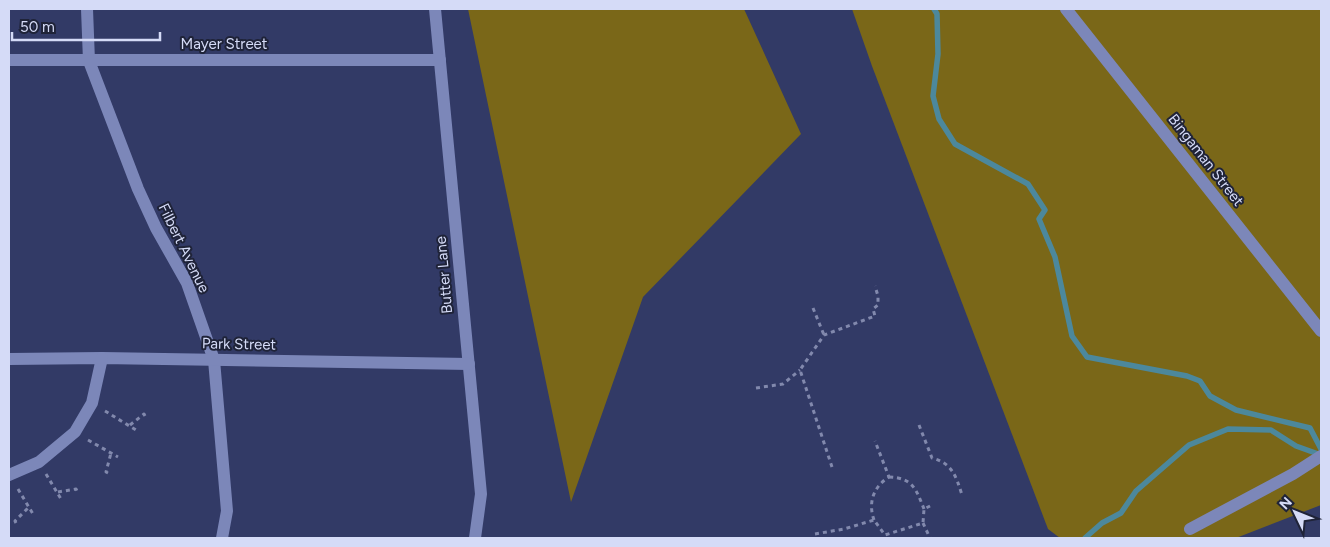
<svg xmlns="http://www.w3.org/2000/svg" width="1330" height="547" viewBox="0 0 1330 547" font-family="Figtree,sans-serif">
  <rect width="100%" height="100%" fill="#323a66"/>
  <g fill="#7a6718">
    <path d="M468,9h276l57,125 -158,163 -72,205z"/>
    <path d="M852,9h469v496l-85,33h-176l-12,-9 -176,-463z"/>
  </g>
  <g fill="none" stroke-linecap="round" stroke-linejoin="round">
    <g stroke="#4c889c" stroke-width="5.5">
      <path d="M934,9l3,5 1,40 -5,42 6,23 16,25 73,40 17,26 -6,9 16,38 17,79 15,21 100,19 13,5 10,15 26,14 74,18 11,21"/>
      <path d="M1085,538l17,-15 19,-10 15,-22 53,-46 39,-16 43,1 25,16 25,9"/>
    </g>
    <g stroke="#8289ad" stroke-width="3" stroke-dasharray="4 4" stroke-linecap="butt">
      <path d="M813,308l11,27"/>
      <path d="M756,388l27,-4 17,-14"/>
      <path d="M105,411l31,19"/>
      <path d="M130,425l14,-11 1,2"/>
      <path d="M919,425l13,33c20,5 24,18 30,37"/>
      <path d="M88,440l30,17"/>
      <path d="M832,467l-32,-97 24,-35 51,-19 -2,-7 5,-4v-9l-3,-10"/>
      <path d="M108,473l-2,-1 5,-19"/>
      <path d="M46,474l15,25"/>
      <path d="M889,477c24,1 27,12 35,32"/>
      <path d="M18,489l15,25"/>
      <path d="M58,492l18,-3 1,2"/>
      <path d="M874,520c-6,-17 -1,-33 15,-43l-14,-36"/>
      <path d="M16,523l-1,-2 14,-14"/>
      <path d="M923,523l7,15"/>
      <path d="M815,534l29,-5 30,-9 11,15 38,-12 1,-14 8,-4"/>
    </g>
    <g stroke="#7c87b9" stroke-width="12">
      <path d="M87,9l2,52 49,128 18,39 31,55 27,77 13,151 -5,27"/>
      <path d="M435,9l46,485 -6,44"/>
      <path d="M1066,9l255,322"/>
      <path d="M9,60h431"/>
      <path d="M9,359l93,-1 367,6"/>
      <path d="M9,475l30,-13 36,-30 17,-29 10,-45"/>
      <path d="M1190,529l103,-55 28,-18"/>
    </g>
  </g>
  <g text-anchor="middle" stroke-width="4" stroke-linejoin="round" paint-order="stroke">
    <g font-size="15" fill="#d5dbf7" stroke="#1f2338">
      <text x="224" y="49">Mayer Street</text>
      <text transform="translate(1206 160) rotate(52)" y="5">Bingaman Street</text>
      <text transform="translate(184 248) rotate(64)" y="5">Filbert Avenue</text>
      <text transform="translate(444 275) rotate(-95)" y="5">Butter Lane</text>
      <text transform="translate(239 344) rotate(1)" y="5">Park Street</text>
    </g>
  </g>
  <rect width="1330" height="547" fill="none" stroke="#d5dbf7" stroke-width="20"/>
  <g transform="translate(1295 512) rotate(313)" stroke="#1f2338" stroke-width="4" paint-order="stroke">
  <path d="M0-4L9 19L0 12L-9 19Z" fill="#d5dbf7"/>
  <text y="-8" font-size="14" font-weight="bold" text-anchor="middle" fill="#d5dbf7">N</text>
  </g>
  <path d="M12 32v8h148v-8" fill="none" stroke="#d5dbf7" stroke-width="2.5"/>
  <text x="20" y="32" font-size="15" fill="#d5dbf7" stroke="#1f2338" stroke-width="4" paint-order="stroke">50 m</text>
</svg>
